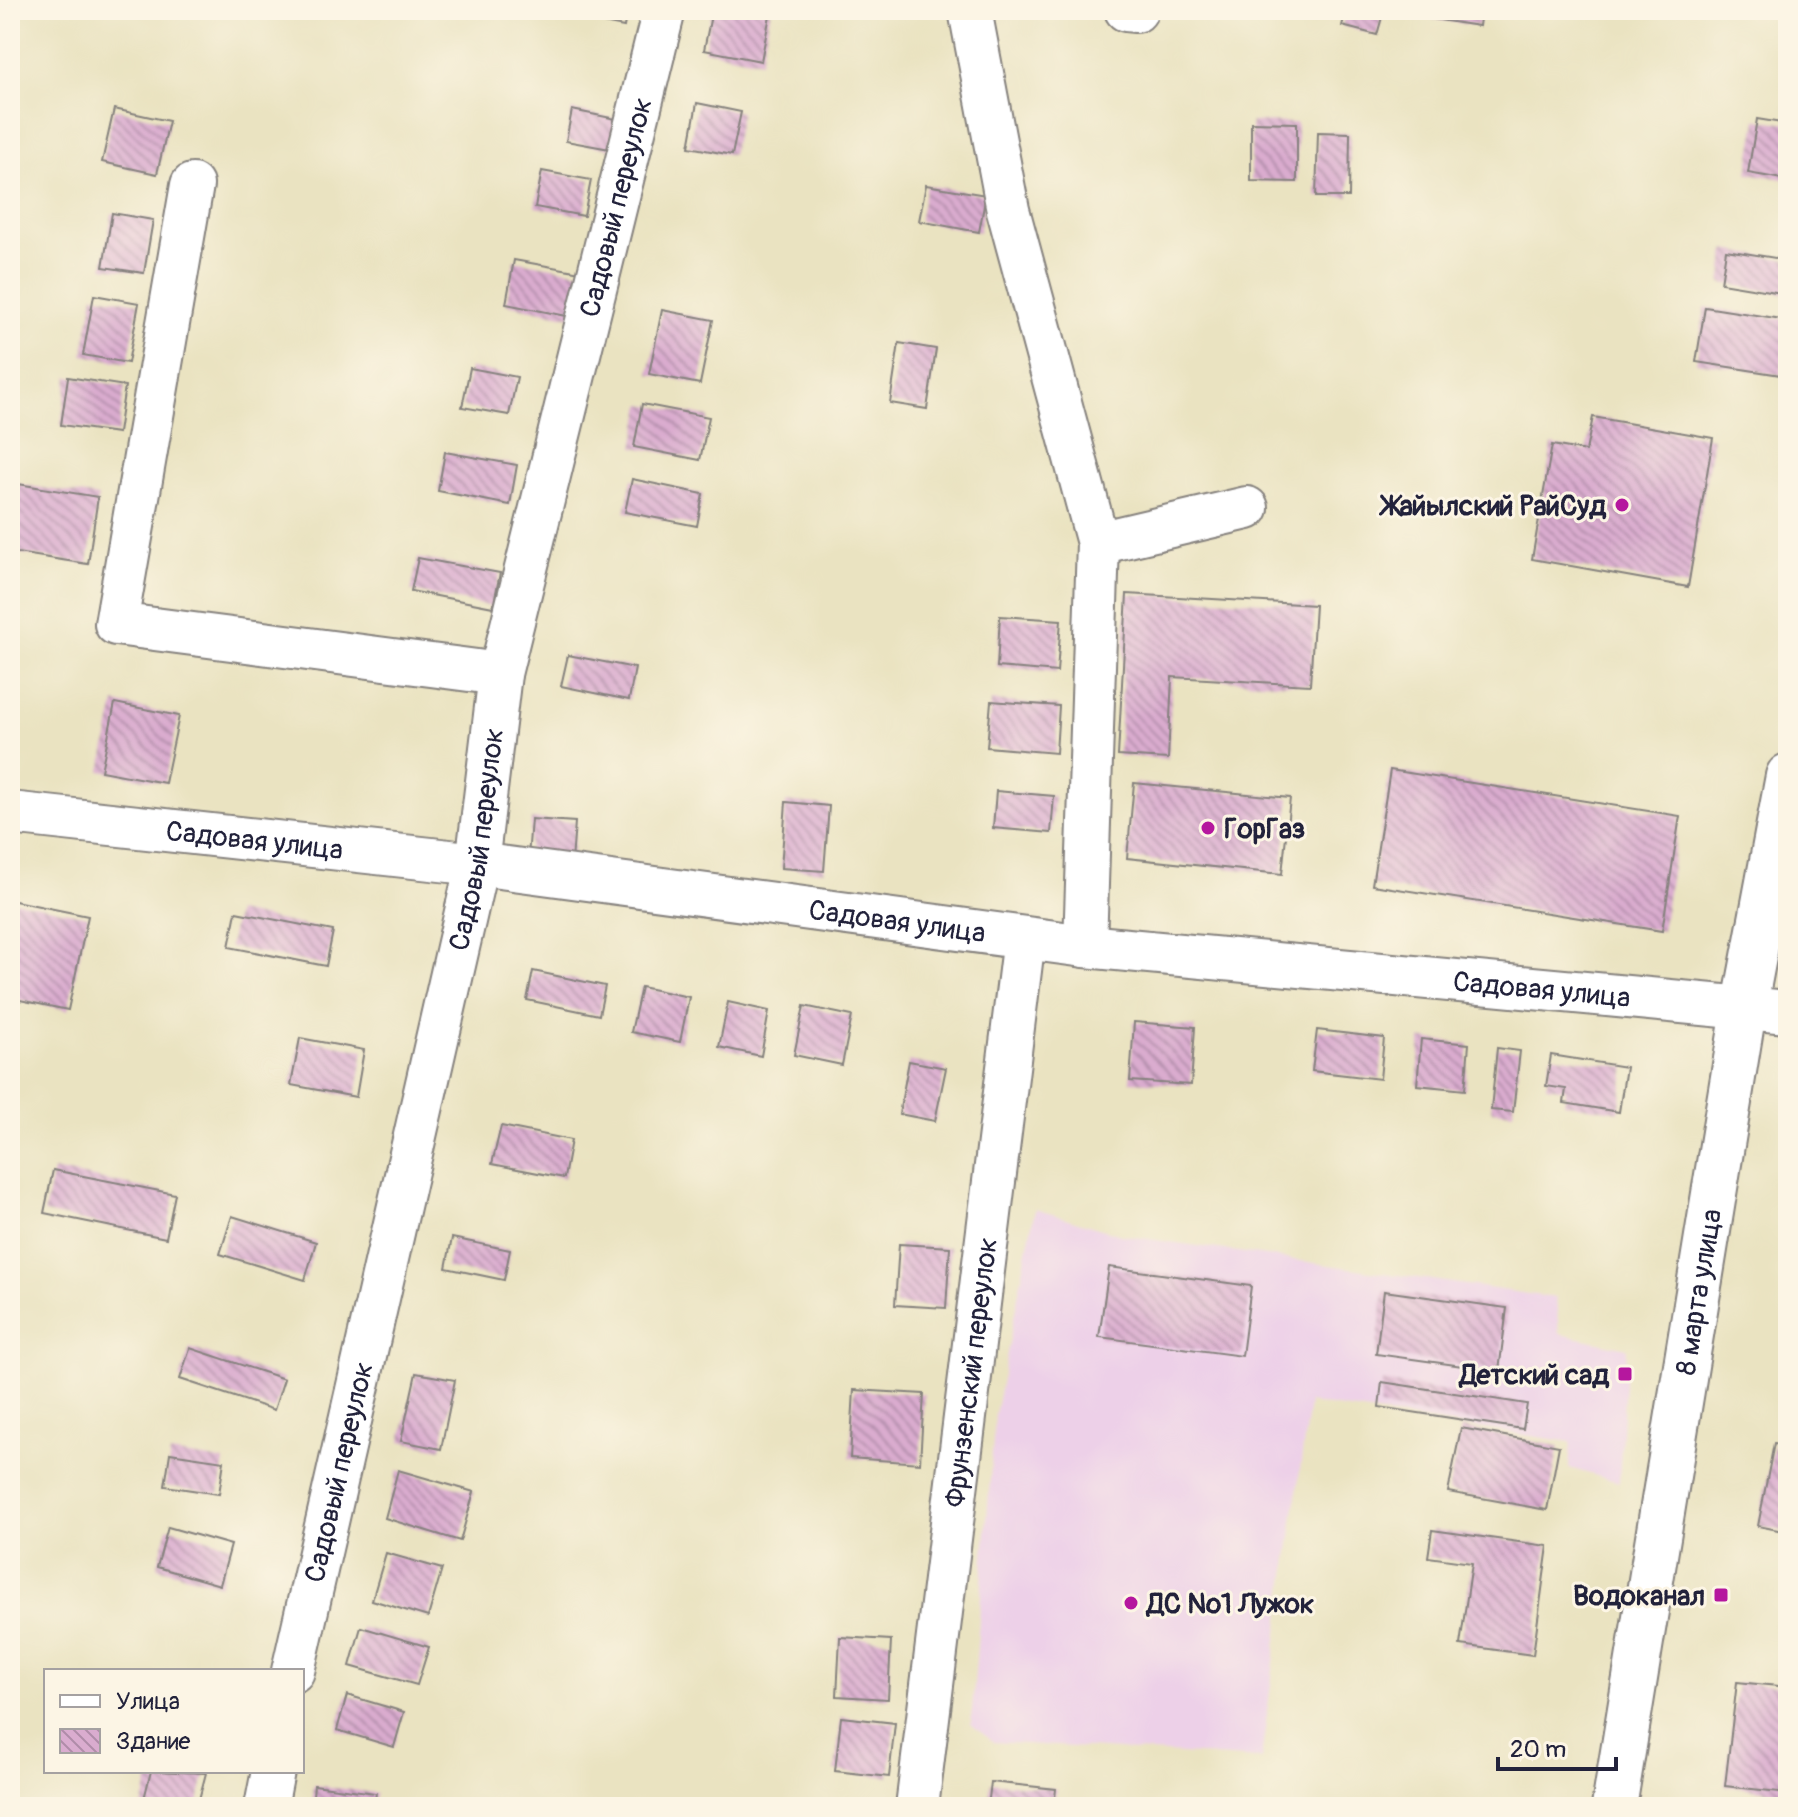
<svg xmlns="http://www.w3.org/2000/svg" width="1798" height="1817" viewBox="0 0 1798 1817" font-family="Pangolin,sans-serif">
  <defs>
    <pattern id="building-back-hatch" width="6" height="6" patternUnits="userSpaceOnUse" patternTransform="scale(2)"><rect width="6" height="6" fill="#daaccf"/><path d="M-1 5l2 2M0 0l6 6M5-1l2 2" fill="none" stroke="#b08ca9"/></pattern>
  </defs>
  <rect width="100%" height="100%" fill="#fcf5e5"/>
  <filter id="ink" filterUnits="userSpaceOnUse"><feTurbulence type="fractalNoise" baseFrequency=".0125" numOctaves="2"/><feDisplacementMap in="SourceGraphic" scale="16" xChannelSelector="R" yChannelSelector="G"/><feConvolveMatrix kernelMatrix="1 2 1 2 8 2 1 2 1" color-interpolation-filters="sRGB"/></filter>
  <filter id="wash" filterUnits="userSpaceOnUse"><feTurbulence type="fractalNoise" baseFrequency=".006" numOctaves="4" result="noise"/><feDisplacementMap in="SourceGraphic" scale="32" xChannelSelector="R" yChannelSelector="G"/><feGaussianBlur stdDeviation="1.8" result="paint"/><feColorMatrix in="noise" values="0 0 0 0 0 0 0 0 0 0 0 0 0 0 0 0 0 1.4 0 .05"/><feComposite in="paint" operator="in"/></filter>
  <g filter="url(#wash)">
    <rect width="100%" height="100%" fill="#eae3c1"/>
    <path fill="#edd0e8" d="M1035,1209l86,26 435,63 3,36 68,14 -8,134 -50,-14 2,-26 -262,-39 -48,356 -268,-17 -22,-18 24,-309z"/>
    <g id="blocks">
      <g fill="url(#building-back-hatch)">
        <path d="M579,10h48l-3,17 -46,-9z"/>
        <path d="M712,10h59l-10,51 -57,-11z"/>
        <path d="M1346,10h38l-7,25 -35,-9z"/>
        <path d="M1427,10h54l-2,16 -53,-8z"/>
        <path d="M697,103l44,9 -9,43 -43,-8z"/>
        <path d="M114,109l55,12 -12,53 -55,-12z"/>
        <path d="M572,110l44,9 -6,30 -44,-8z"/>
        <path d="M1757,119l31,5v56l-40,-7z"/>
        <path d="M1251,122l46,1v59l-46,-1z"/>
        <path d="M1318,132l32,1 -1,64h-33z"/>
        <path d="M542,171l49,9 -7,36 -49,-9z"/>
        <path d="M926,185l60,10 -7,37 -60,-11z"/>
        <path d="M112,213l41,7 -9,53 -41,-6z"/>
        <path d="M1726,250l62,10v34l-67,-11z"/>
        <path d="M514,260l72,13 -9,45 -71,-14z"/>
        <path d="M94,295l45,8 -11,60 -45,-8z"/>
        <path d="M1705,307l83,13 -7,55 -85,-13z"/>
        <path d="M662,310l51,10 -13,64 -51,-10z"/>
        <path d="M899,343l37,6 -9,60 -37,-6z"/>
        <path d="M470,368l47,9 -8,38 -47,-8z"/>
        <path d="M68,377l57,9 -7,47 -57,-8z"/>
        <path d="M642,404l67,13 -9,43 -66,-13z"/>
        <path d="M1593,417l120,21 -25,149 -156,-28 20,-114 34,6z"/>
        <path d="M445,452l72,13 -7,40 -72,-14z"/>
        <path d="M632,479l71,15 -6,32 -72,-14z"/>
        <path d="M12,483l86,14 -10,67 -78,-12z"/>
        <path d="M418,558l82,15 -7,34 -82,-16z"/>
        <path d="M1127,594l188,11 -5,80 -138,-8 -4,82 -50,-3z"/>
        <path d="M1000,616l61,4 -4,52 -60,-5z"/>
        <path d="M568,655l67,13 -6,32 -68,-14z"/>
        <path d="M991,701l68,5 -3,47 -69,-6z"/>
        <path d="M115,703l64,13 -14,67 -64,-12z"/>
        <path d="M1390,770l290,46 -18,115 -290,-46z"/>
        <path d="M1134,783l156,15 -8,76 -155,-16z"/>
        <path d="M996,791l58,5 -3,37 -58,-5z"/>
        <path d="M786,802l43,4 -5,65 -43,-3z"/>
        <path d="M531,819l44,3 -3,40 -44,-4z"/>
        <path d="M10,900l78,16 -20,94 -58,-12z"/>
        <path d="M236,912l97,19 -7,35 -97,-19z"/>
        <path d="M533,971l72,15 -6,29 -72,-15z"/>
        <path d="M641,987l48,10 -9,45 -49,-10z"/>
        <path d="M728,1002l41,9 -8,45 -42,-9z"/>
        <path d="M804,1006l48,10 -10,49 -48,-10z"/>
        <path d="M1134,1022l61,5 -4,58 -61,-4z"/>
        <path d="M1317,1030l67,8 -4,41 -68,-8z"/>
        <path d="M300,1038l64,12 -8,47 -65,-12z"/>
        <path d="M1421,1039l48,5 -4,46 -48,-5z"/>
        <path d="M1497,1048l23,3 -7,61 -22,-2z"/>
        <path d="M1551,1055l75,12 -7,45 -55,-9 2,-14 -20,-3z"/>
        <path d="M909,1061l37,7 -11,53 -36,-7z"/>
        <path d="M501,1126l70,14 -7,38 -72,-14z"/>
        <path d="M53,1170l122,24 -9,44 -122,-25z"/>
        <path d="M232,1216l84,26 -11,38 -85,-26z"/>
        <path d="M452,1238l58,12 -6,30 -58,-12z"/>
        <path d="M899,1244l51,3 -4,61 -51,-3z"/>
        <path d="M1109,1267l142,19 -9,70 -143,-19z"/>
        <path d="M1384,1291l123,17 -8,63 -123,-17z"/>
        <path d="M190,1348l94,31 -10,31 -94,-31z"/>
        <path d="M416,1373l39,7 -14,69 -40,-8z"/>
        <path d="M1787,1376h1v21l-5,-1z"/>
        <path d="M1382,1382l145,22 -4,25 -144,-22z"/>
        <path d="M854,1390l70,4 -4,69 -70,-5z"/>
        <path d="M1461,1428l98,18 -12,64 -99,-18z"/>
        <path d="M1774,1443l14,2v87l-30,-6z"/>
        <path d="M170,1453l54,8 -5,33 -54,-8z"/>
        <path d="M398,1470l76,22 -14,49 -75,-23z"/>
        <path d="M168,1527l63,18 -11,40 -63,-18z"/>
        <path d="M1432,1530l116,16 -15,109 -73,-10 12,-82 -44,-6z"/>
        <path d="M386,1553l56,16 -14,48 -56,-17z"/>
        <path d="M361,1627l68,20 -12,38 -67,-19z"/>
        <path d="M840,1637l51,3 -3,59 -51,-3z"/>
        <path d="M1737,1682l51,5v106l-63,-7z"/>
        <path d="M347,1695l57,17 -10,35 -57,-17z"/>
        <path d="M841,1717l54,6 -6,54 -54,-6z"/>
        <path d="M151,1771l55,2 -9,34h-55z"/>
        <path d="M991,1782l65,7 -2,18h-66z"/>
        <path d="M314,1785l62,8 -2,14h-62z"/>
      </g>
    </g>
  </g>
  <g filter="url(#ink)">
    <use href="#blocks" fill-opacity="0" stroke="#86827e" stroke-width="2"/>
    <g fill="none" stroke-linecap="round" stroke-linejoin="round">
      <defs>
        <g id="street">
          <path d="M970,10l38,200 90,333 -13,403"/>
          <path d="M1126,10l10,1"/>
          <path d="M192,185l-76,439 384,50"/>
          <path d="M1098,543l149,-35"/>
          <path id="s1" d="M10,813l467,51 608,82 703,66"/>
          <path id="s2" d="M293,1671l184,-807 23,-190 164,-664"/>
          <path d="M266,1807l7,-36"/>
          <path id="s3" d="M917,1807l107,-869"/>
        </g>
        <g id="secondary">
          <path id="s4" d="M1614,1807l130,-797 44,-234"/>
        </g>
      </defs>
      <use href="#street" stroke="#86827e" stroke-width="46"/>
      <use href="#secondary" stroke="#86827e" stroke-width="48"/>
      <use href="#street" stroke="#fff" stroke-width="42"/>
      <use href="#secondary" stroke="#fff" stroke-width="44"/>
    </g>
  </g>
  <g fill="#b5179e" stroke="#fcf5e5" stroke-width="3">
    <circle cx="1622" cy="505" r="8"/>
    <circle cx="1208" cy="828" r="8"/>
    <rect x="1617" y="1366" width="16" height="16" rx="4"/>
    <rect x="1713" y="1587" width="16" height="16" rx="4"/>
    <circle cx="1131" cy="1603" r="8"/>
  </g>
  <g text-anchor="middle" stroke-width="6" stroke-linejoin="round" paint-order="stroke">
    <g font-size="28" fill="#22223b" stroke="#fcf5e5">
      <text dy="10" stroke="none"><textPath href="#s2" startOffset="1500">Садовый переулок</textPath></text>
      <text dy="10" stroke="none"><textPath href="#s1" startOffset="246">Садовая улица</textPath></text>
      <text dy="10" stroke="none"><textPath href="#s2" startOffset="852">Садовый переулок</textPath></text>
      <text dy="10" stroke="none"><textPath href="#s1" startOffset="894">Садовая улица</textPath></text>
      <text dy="10" stroke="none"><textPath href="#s1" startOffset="1542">Садовая улица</textPath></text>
      <text dy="10" stroke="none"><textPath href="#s4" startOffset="522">8 марта улица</textPath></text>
      <text dy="10" stroke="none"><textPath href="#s3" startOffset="438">Фрунзенский переулок</textPath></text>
      <text dy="10" stroke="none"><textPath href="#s2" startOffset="204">Садовый переулок</textPath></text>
    </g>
    <g font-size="28" font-weight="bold" fill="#22223b" stroke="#fcf5e5" text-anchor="end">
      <text x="1606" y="515">Жайылский РайСуд</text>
      <text x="1224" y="838" text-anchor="start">ГорГаз</text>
      <text x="1609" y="1384">Детский сад</text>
      <text x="1705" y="1605">Водоканал</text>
      <text x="1147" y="1613" text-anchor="start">ДС №1 Лужок</text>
    </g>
  </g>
  <rect width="1798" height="1817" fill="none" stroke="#fcf5e5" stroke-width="40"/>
  <rect x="44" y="1669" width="260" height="104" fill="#fcf5e5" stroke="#a5a1a1" stroke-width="2"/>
  <rect x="60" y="1695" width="40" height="12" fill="#ffffff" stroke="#a5a1a1" stroke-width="2"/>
  <text x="116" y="1709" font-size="24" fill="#22223b">Улица</text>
  <rect x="60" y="1729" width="40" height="24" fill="url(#building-back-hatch)" stroke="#a5a1a1" stroke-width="2"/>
  <text x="116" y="1749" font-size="24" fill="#22223b">Здание</text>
  <path d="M1498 1757v12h118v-12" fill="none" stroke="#22223b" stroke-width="4"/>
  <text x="1510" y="1757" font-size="24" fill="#22223b" stroke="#fcf5e5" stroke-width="6" paint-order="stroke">20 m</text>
</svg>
